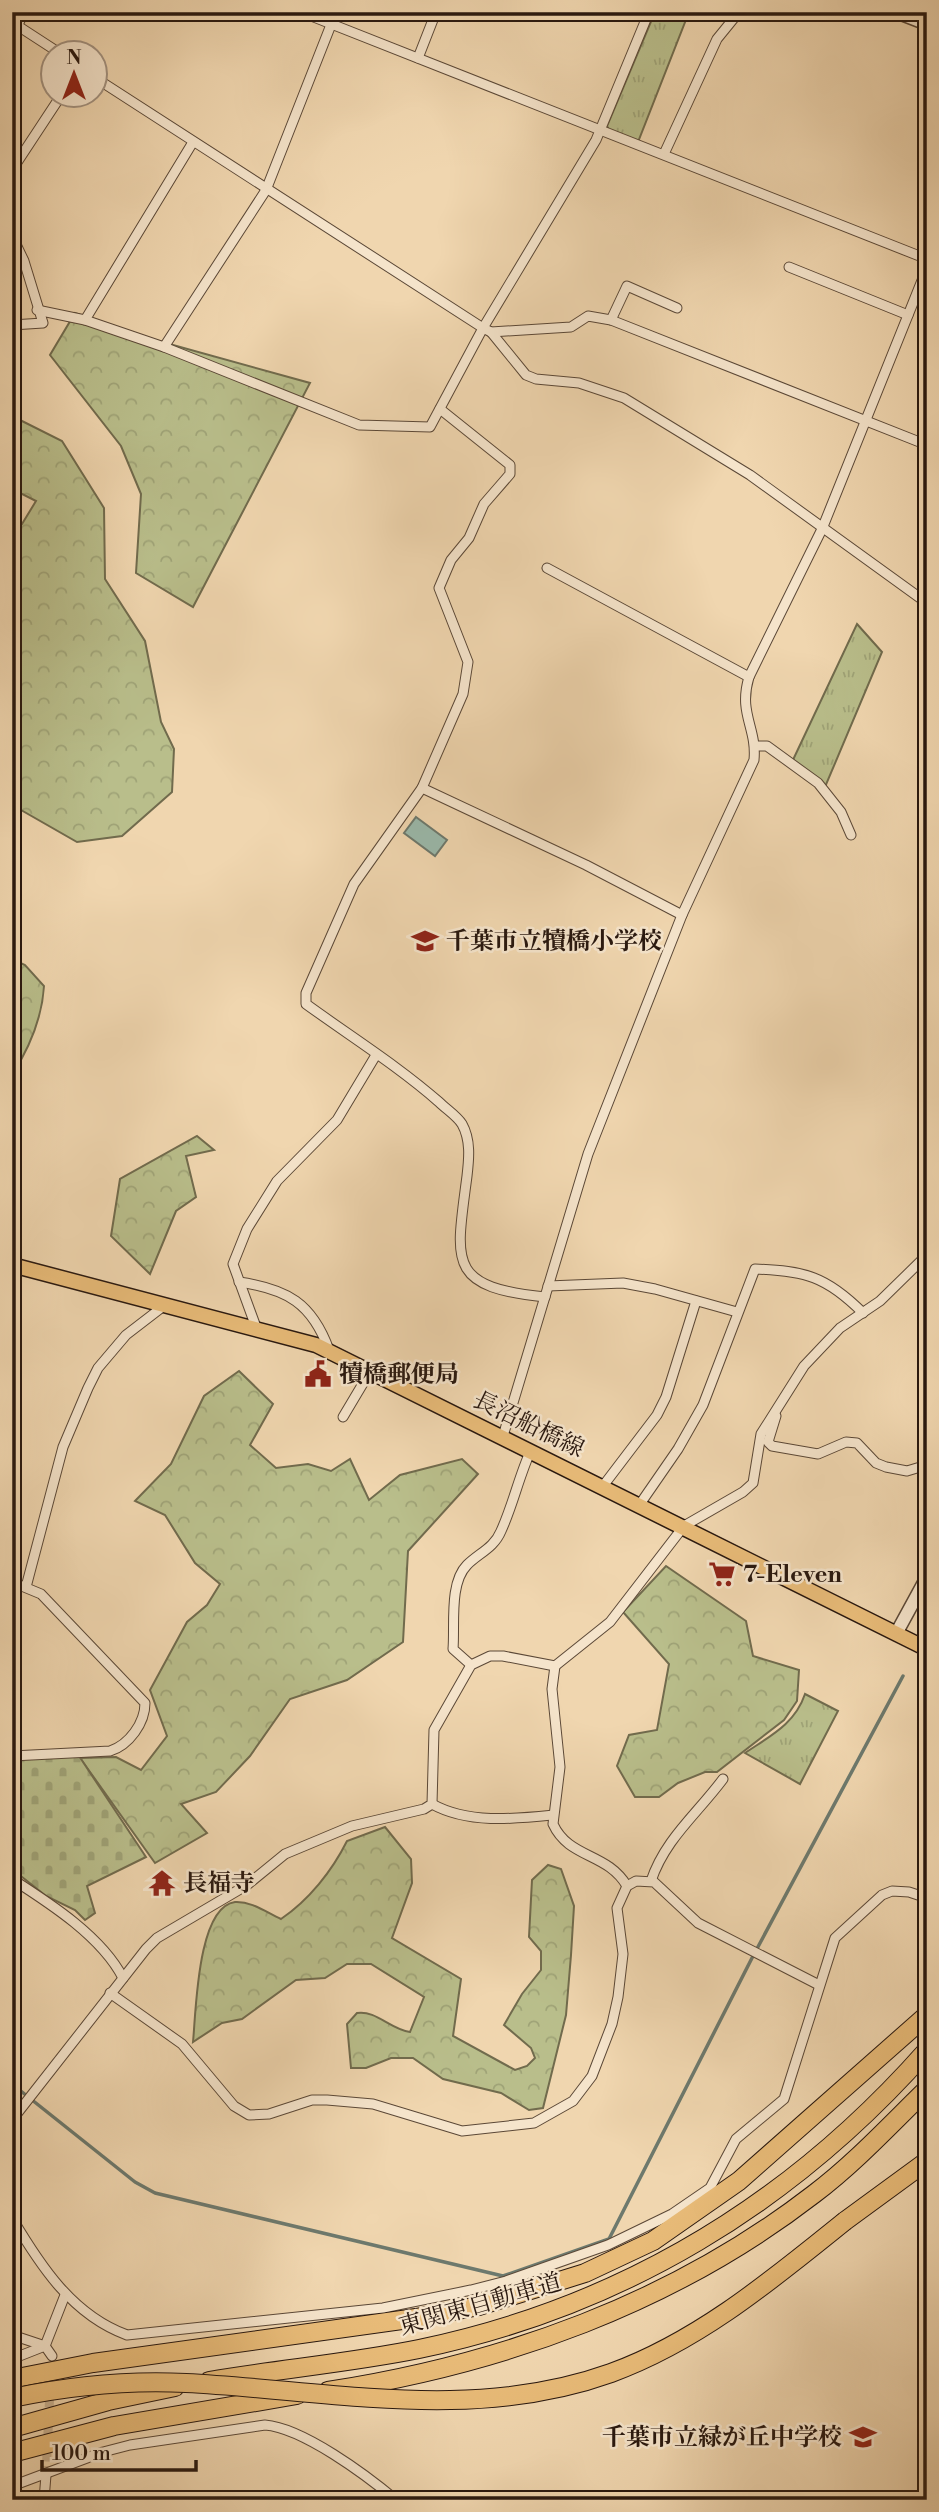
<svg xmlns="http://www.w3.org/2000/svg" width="939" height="2512" viewBox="0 0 939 2512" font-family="'Libre Bodoni','Noto Serif JP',serif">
  <defs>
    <pattern id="grass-tufts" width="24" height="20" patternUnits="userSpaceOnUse" patternTransform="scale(1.75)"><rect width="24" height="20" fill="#b9be8b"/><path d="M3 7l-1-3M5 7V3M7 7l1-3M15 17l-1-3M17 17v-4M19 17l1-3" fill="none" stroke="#9fa377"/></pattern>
    <pattern id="forest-crowns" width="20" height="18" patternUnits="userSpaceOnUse" patternTransform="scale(1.75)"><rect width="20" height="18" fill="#b9be8b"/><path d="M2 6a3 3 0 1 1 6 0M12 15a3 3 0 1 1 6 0" fill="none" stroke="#9fa377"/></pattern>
    <pattern id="cemetery-stones" width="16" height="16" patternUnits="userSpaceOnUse" patternTransform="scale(1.75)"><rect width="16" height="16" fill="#b9be8b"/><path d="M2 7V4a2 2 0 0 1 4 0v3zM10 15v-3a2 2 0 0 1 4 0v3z" fill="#9fa377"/></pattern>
  </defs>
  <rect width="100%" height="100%" fill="#f0d6af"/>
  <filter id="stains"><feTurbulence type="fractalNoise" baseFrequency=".00286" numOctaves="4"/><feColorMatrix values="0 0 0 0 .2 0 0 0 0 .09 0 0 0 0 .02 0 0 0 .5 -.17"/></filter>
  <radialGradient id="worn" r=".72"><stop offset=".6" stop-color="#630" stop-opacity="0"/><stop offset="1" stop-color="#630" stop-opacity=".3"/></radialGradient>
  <g fill="url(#grass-tufts)" stroke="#716b4d" stroke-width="2">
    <path d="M655,12h34l-51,130 -28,-10 -3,-6z"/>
    <path d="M857,624l25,28 -57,135 -33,-25z"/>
    <path d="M805,1694l33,17 -38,73 -55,-31c25,-17 50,-29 60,-59z"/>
  </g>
  <g fill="url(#forest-crowns)" stroke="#716b4d" stroke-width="2">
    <path d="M75,313l62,22 173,48 -117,224 -57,-34 5,-79 -20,-48 -71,-91z"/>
    <path d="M12,416l50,25 42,67 1,71 40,62 16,81 13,27 -2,43 -50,44 -45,6 -63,-36 -2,-282h10l14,-23 -24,-12z"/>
    <path d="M12,959l13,6 19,21c-2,33 -14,61 -32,89z"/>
    <path d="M197,1136l17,14 -28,6 10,41 -20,14 -26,63 -39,-38 9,-57z"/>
    <path d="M239,1371l34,33 -23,41 26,23 32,-4 23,7 19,-12 19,41 31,-25 62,-16 16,15 -70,77 -5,91 -56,38 -57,19 -40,57 -34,36 -35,12 26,29 -52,30 -75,-105 36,-1 25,13 26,-34 -17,-46 37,-68 20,-17 13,-21 -25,-21 -30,-48 -30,-14 36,-37 33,-68z"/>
    <path d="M666,1566l80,55 7,35 46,14 -2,31 -13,19 -67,52h-12l-27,11 -19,14h-24l-18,-31 12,-31 28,-5 12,-66 -46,-52z"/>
    <path d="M385,1827l26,32 1,24 -20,55 69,41 -8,57 62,34 12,-4 8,-8 -4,-10 -27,-23 18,-31 19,-24v-19l-12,-14 3,-57 16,-15 13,4 13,37 -3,49 -5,60 -23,93 -14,2 -28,-17 -58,-14 -30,-21h-22l-25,10h-15l-4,-44 10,-11c19,-3 33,16 53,19l14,-35 -53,-33h-24l-22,14 -29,2 -54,39 -20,4 -29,19c3,-29 4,-135 42,-140 17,-1 32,11 46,17 28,-19 51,-48 66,-78z"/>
  </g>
  <path fill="url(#cemetery-stones)" stroke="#716b4d" stroke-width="2" d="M65,1756h14l67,101 -59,29 8,27 -10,7 -10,-10 -29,-14 -34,-27v-109z"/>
  <path fill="#9ab9ab" stroke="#6d796d" stroke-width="2" d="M416,817l31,23 -12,16 -31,-23z"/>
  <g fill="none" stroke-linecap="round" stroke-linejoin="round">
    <path stroke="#6d796d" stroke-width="3.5" d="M12,2084l123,98 20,11 348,83 106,-37 143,-281 151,-282"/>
    <path stroke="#c8b08f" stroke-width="9" stroke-dasharray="9 4.5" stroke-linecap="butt" d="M46,2475l5,-107"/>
    <defs>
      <g id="minor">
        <path d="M301,12l626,247"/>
        <path d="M18,26l40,26"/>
        <path d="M12,37l12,-25"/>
        <path d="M418,58l18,-46"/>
        <path d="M94,77l389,251 8,4 80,-5 17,-11 23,4 316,125"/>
        <path d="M664,154l53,-115 22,-27"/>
        <path d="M12,170l50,-76"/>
        <path d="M12,236l12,25 19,62 -31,2"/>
        <path d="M789,267l119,48"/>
        <path d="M37,310l48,10 79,27 195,78 71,2 53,-99 113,-188 53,-128"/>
        <path d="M85,320l108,-178"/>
        <path d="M611,320l16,-34 50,22"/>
        <path d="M491,332l35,43 10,4 43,4 45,15 126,77 177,128"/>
        <path d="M164,347l102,-157 70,-178"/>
        <path d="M440,409l70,56v9l-26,30 -15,34 -18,22 -12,28 29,74 -5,32 -41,94 -68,96 -48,109v11c44,32 92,62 133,98 7,7 18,14 23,22 9,16 7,35 5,52 -11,86 -21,111 78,121"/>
        <path d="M547,568l202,109"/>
        <path d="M755,746h12l51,37 23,29 10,23"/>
        <path d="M422,788l164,77 96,50"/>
        <path d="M239,1282c48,7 73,21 90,68"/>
        <path d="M548,1286l75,-3 32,6 82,23"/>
        <path d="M256,1327l-23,-63 14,-35 30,-48 60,-61 39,-65"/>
        <path d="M776,1416l-8,26 4,4 46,8 28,-12 11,1 19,20 10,4 21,4 20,-6"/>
        <path d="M343,1417l28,-47"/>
        <path d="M503,1436l85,-282 94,-239 72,-155c3,-33 -16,-46 -5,-83l73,-148 105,-261"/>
        <path d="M603,1486l54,-71 9,-18 30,-96"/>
        <path d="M640,1504l38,-55 25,-44 52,-136c50,2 71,7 108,44"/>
        <path d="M12,1582l29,12 104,109c0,20 -16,42 -35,48l-98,5"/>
        <path d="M26,1587l37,-140 25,-59 10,-20 28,-33 39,-30"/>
        <path d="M471,1665l-18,-16c2,-24 -4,-66 14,-84 12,-12 27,-17 34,-34 12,-26 18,-55 30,-81"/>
        <path d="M555,1666l-3,23 8,78 -7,57c16,35 54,28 74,62"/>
        <path d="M432,1804c36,20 82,15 121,11"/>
        <path d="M12,1879c39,25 90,58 111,99"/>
        <path d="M651,1881c14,-42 46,-67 72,-102"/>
        <path d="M110,1993l72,51 52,62 15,9 20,-1 43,-14h15l46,4 89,27 72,-8 39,-22 19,-25 20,-52 6,-27 5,-43 -6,-46 10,-22 9,-5 18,1 44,41 121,62"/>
        <path d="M12,2120l134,-171 11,-11 90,-53 38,-31 67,-28 72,-17 8,-5 2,-74 37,-65 19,-9h13l52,10 55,-44 74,-96 59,-34 10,-9 8,-49 43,-68 36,-38 40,-27 47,-46"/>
        <path d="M12,2218c28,47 60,97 115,117l256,-27 88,-18 35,-9 102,-36 64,-31 38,-26 26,-49 48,-40 51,-161 47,-43 10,-4 17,1 18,6"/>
        <path d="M12,2335l33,11 7,10"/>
        <path d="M12,2359l33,-13 20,-51"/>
        <path d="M12,2486l91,-34 27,-7 135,-20c38,3 101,50 131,75"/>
        <path d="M44,2500l2,-25"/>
      </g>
      <g id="tertiary">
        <path d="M896,12l31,12"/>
        <path d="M897,1632l30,-55"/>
      </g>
      <path id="primary" d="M12,1265l304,80 611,304"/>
      <g id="motorway">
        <path d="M845,2221l82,-60"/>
        <path d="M12,2379l81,-16 323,-45 63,-12 106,-33 68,-32 86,-60 188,-166"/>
        <path d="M209,2381c70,-12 141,-18 210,-32 202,-42 372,-145 508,-299"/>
        <path d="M328,2391c175,-27 345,-88 486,-197 41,-31 76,-69 113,-105"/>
        <path d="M12,2428l96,-27 67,-14"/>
        <path d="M12,2453l102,-27 183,-31"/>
      </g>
    </defs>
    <use href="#minor" stroke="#5b4837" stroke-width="11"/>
    <use href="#tertiary" stroke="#5b4837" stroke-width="15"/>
    <use href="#primary" stroke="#29180f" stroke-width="17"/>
    <use href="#motorway" stroke="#29180f" stroke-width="20"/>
    <use href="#minor" stroke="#f5e4cb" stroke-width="9"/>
    <use href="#tertiary" stroke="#f5e4cb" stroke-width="12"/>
    <use href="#primary" stroke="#e8bb78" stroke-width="14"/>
    <use href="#motorway" stroke="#e8bb78" stroke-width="18"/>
    <defs>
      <path id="motorway-bridge" d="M12,2398c57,-12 115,-18 174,-15 142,7 286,40 425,-10 88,-32 162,-94 234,-152"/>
    </defs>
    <use href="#motorway-bridge" stroke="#29180f" stroke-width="20" stroke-linecap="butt"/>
    <use href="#motorway-bridge" stroke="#e8bb78" stroke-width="18"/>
  </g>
  <defs>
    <symbol id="school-bare" viewBox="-9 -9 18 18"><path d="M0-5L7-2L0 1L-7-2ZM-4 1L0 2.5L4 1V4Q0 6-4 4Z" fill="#8f2418" stroke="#f5e4cb" stroke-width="2.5" paint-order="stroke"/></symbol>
    <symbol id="civic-bare" viewBox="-9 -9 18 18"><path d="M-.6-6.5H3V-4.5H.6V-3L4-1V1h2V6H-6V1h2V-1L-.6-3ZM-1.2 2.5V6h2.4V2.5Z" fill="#8f2418" stroke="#f5e4cb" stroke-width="2.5" paint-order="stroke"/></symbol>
    <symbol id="supermarket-bare" viewBox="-9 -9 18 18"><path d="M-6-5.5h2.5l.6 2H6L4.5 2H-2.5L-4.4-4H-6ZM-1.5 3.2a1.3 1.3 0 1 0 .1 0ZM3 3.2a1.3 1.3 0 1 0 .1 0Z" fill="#8f2418" stroke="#f5e4cb" stroke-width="2.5" paint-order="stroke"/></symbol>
    <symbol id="temple-bare" viewBox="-9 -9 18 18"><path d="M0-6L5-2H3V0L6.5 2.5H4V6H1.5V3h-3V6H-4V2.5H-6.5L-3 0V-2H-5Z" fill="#8f2418" stroke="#f5e4cb" stroke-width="2.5" paint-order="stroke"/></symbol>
  </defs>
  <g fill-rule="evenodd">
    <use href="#school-bare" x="406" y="922" width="38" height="38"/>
    <use href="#civic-bare" x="299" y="1355" width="38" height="38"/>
    <use href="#supermarket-bare" x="703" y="1555" width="38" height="38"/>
    <use href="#temple-bare" x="143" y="1864" width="38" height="38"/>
    <use href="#school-bare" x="844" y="2418" width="38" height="38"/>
  </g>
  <g text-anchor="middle" stroke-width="5" stroke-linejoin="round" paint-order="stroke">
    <g font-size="24" font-weight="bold" fill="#29180f" stroke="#f5e4cb" text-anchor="start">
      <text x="446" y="949">千葉市立犢橋小学校</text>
      <text x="339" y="1382">犢橋郵便局</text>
      <text x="743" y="1582">7-Eleven</text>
      <text x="183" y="1891">長福寺</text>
      <text x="842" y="2445" text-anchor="end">千葉市立緑が丘中学校</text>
    </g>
    <g font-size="24" fill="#29180f" stroke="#f5e4cb">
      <text transform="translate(529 1424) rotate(26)" y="8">長沼船橋線</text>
      <text transform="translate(480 2304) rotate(-16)" y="8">東関東自動車道</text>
    </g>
  </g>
  <rect width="939" height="2512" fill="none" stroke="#f0d6af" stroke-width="42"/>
  <rect x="14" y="14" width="911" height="2484" fill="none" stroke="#29180f" stroke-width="3.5"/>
  <rect x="21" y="21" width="897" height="2470" fill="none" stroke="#29180f" stroke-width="2"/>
  <g transform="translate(74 74)"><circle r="33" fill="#f5e4cb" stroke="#a39280" stroke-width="2"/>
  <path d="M0-5L12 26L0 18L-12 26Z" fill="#8f2418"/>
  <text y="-10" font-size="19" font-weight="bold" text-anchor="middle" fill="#29180f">N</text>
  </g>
  <path d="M42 2460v10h154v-10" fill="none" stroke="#29180f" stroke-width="3.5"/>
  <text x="52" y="2460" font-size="21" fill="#29180f" stroke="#f5e4cb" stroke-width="5" paint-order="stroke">100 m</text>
  <rect width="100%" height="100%" filter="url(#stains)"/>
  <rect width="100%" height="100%" fill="url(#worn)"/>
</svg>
